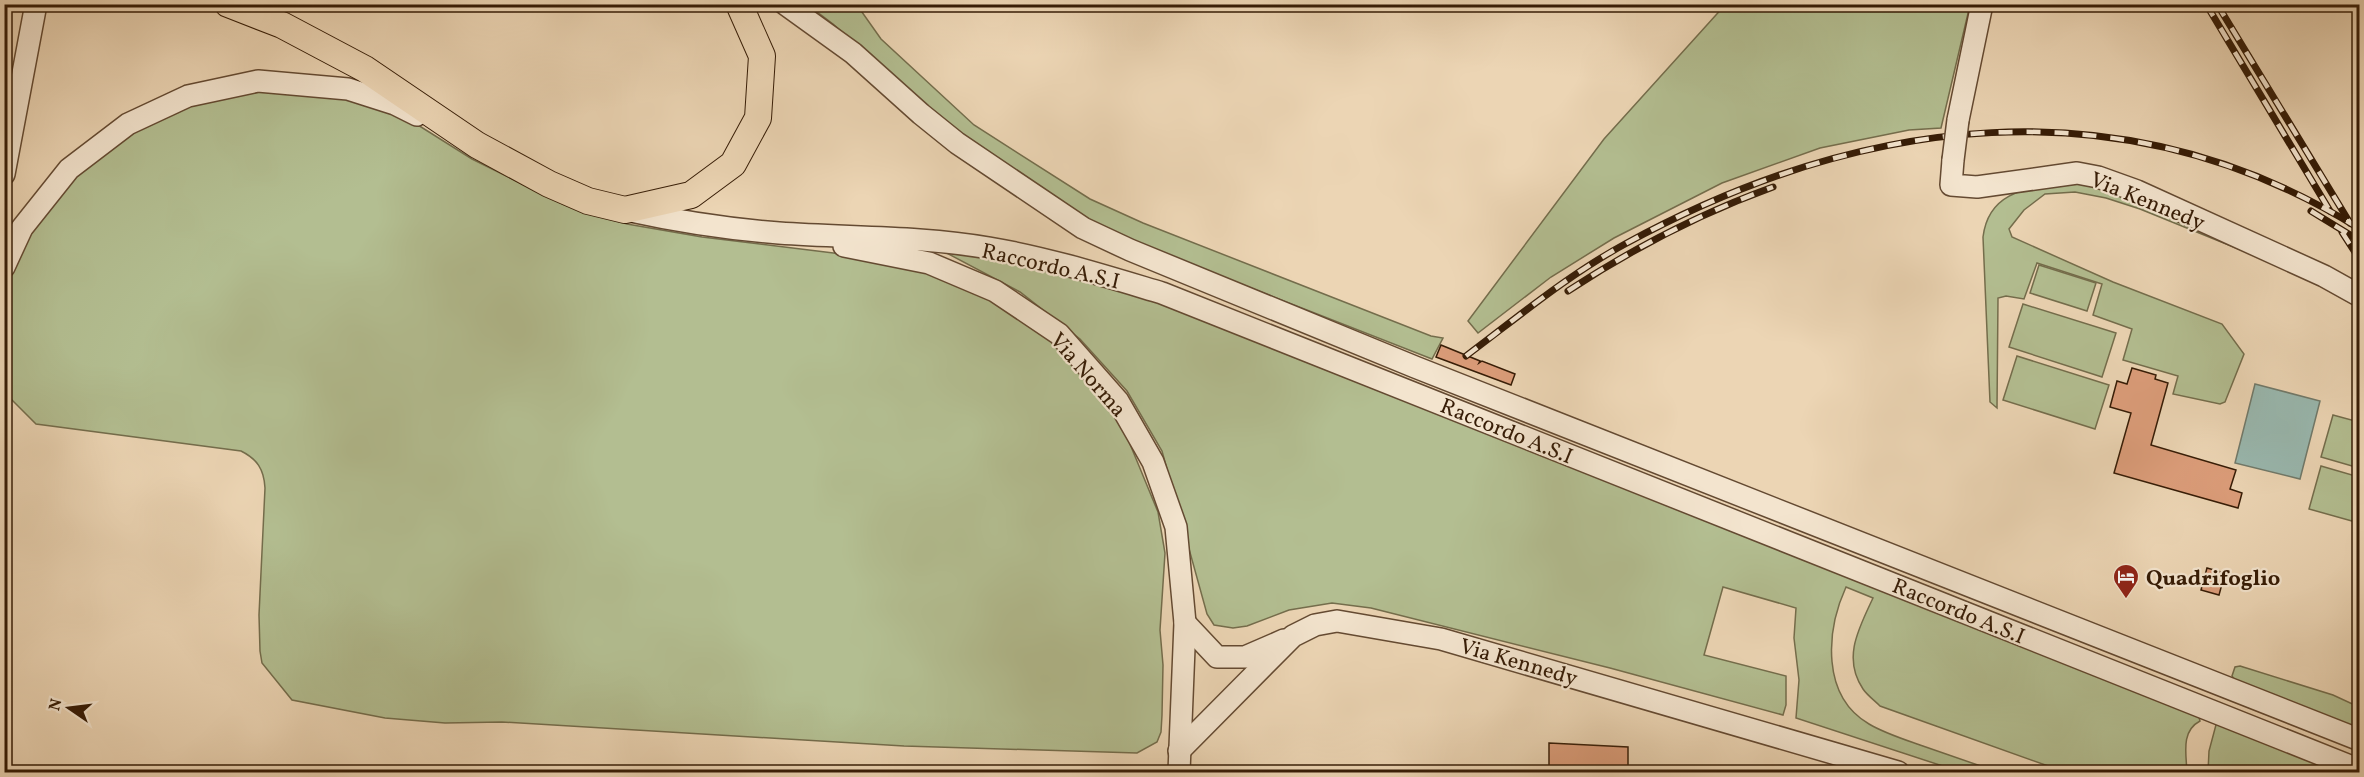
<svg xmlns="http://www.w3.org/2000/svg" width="2364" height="777" viewBox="0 0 2364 777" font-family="Vollkorn,serif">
  <rect width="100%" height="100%" fill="#ecd5b4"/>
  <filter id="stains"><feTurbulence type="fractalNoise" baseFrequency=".00333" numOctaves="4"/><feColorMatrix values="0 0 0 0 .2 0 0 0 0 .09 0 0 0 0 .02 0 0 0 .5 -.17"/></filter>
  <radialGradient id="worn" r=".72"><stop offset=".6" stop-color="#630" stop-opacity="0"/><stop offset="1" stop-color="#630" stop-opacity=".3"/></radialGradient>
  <g fill="#b3be91" stroke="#746d4c" stroke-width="1.5">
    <path d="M808,5h49l24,34 93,86 116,74 53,24 288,113 12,2 -11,21 -296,-116 -51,-25 -106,-67 -146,-127z"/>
    <path d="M1725,5h245l-29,123 -32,2 -89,18 -98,35 -108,55 -63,39 -73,56 -10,-12 136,-182z"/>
    <path d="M260,86l91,7 59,27 62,39 93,46 62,19 75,13 197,24 54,16 90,55 52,54 30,46 33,80 7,41 -5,77 3,35 -1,50 -1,17 -4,10 -20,11 -233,-7 -402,-24 -57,1 -60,-5 -93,-18 -30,-37 -2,-12 -1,-36 6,-127c-1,-19 -8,-29 -24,-37l-205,-27 -31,-31v-93l7,-29 21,-44 23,-36 104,-79z"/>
    <path d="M2072,181l39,8 221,98 -192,-78 -34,-11 -31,-6 -30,2 -21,16 -15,19 3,8 101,45 109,42 22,30 -19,48 -5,2 -47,-10 5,-18 -55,-16 9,-31 -39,-14 9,-31 -65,-21 -13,36 -18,-3 -8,2 -1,110 -7,-6 -7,-165c6,-49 50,-49 89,-56z"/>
    <path d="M941,250l58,7 146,38 1054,422 1,4c-19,10 -14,32 -13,51h-122l-185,-66c-5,-5 -13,-11 -17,-17 -21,-31 -4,-61 10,-91l-27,-11c-20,44 -25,109 23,137 15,9 34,15 51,21 26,9 52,18 78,27h-37l-165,-54 3,-38 -5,-42 2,-30 -73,-21 -19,68 82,21v29l-3,10 -173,-47 -239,-60 -39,-5 -43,7 -42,16 -14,2 -19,-3 -7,-11 -45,-163 -35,-60 -47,-52 -60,-47z"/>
    <path d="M2039,265l57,18 -9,28 -57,-18z"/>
    <path d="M2023,304l93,29 -14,44 -93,-30z"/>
    <path d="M2017,356l92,29 -14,44 -92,-29z"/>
    <path d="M2333,415l26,7v46l-38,-11z"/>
    <path d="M2321,466l38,11v46l-50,-14z"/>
    <path d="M2240,666l93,29 26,12v22l-125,-50 -2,-3 3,-9z"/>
    <path d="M2217,721l129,51h-138l1,-21z"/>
  </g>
  <path fill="#99b8af" stroke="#717a6b" stroke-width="1.5" d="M2255,384l65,17 -20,78 -65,-16z"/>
  <g fill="#dc9d7a" stroke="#361c06" stroke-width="1.5">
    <path d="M1441,345l39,16 -1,2 3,-2 33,13 -4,11 -75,-28z"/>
    <path d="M2132,368l24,7 -1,4 13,4 -17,62 85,25 -6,19 12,4 -4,15 -124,-35 17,-60 -21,-6 7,-26 10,3z"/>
    <path d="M2207,568l18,5 -6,22 -18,-5z"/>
    <path d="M1549,743l79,4v25h-79z"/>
  </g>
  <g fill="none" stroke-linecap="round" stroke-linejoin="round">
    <defs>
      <g id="minor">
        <path d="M785,4l68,49 68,61 36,29 126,85 47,22 285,117 945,373"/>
        <path d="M1958,120l24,-116"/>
        <path d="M1953,160l-2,25 26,2 100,-14 21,4 39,14 187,85 36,20"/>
        <path d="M4,174l32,-170"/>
        <path d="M626,210c50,11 101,19 153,23 70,5 141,3 210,15 59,10 116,28 173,45l1198,477"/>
        <path d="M844,246l85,17 66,28 64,43 59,67 35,61 23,65 9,96 -6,149"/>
        <path d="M4,267l18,-39 47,-59 59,-45 60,-28 70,-15 90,8 47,15 22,11"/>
        <path d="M1185,623l32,34h28l39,-17"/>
        <path d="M1179,751l114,-115 22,-11 22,-4 104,18 457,133"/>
      </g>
      <path id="major" d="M228,4l54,21 83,44 112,76 72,39 39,17 37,9 66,-15 42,-31 25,-46 4,-62 -23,-52"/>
    </defs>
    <use href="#minor" stroke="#644a32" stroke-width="24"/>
    <use href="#major" stroke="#361c06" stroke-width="28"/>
    <use href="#minor" stroke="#f3e4ce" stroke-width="21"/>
    <use href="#major" stroke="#ecd5b4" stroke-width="26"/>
    <defs>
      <g id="rail">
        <path d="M2206,4l124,207"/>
        <path d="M2217,4l133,219"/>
        <path d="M2311,211l49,30"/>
        <path d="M2342,232l18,28"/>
        <path d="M1568,291c64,-42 133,-78 205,-104"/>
        <path d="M1466,356c52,-39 102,-81 159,-112 236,-129 497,-163 735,-15"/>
      </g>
    </defs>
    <use href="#rail" stroke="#361c06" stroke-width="7"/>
    <use href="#rail" stroke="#f3e4ce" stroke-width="4.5" stroke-dasharray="14" stroke-linecap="butt"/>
    <defs>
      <path id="minor-bridge" d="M1953,160l5,-40"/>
    </defs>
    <use href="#minor-bridge" stroke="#644a32" stroke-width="24" stroke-linecap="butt"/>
    <use href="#minor-bridge" stroke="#f3e4ce" stroke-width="21"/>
  </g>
  <defs>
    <symbol id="hotel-pin" viewBox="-11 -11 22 30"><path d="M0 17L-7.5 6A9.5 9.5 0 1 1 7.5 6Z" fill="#8f2418" stroke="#f3e4ce"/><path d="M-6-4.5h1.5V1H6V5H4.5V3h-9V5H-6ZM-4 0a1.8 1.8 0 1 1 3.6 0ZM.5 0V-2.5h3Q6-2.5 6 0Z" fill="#fff"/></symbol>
  </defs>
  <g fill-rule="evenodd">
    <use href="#hotel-pin" x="2111" y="562" width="30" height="40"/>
  </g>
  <g text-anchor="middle" stroke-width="4.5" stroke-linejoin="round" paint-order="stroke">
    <g font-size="22" fill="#361c06" stroke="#f3e4ce">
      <text transform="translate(2148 200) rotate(22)" y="8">Via Kennedy</text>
      <text transform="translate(1051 265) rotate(13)" y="8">Raccordo A.S.I</text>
      <text transform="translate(1089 374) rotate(49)" y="8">Via Norma</text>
      <text transform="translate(1507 430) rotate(22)" y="8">Raccordo A.S.I</text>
      <text transform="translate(1959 610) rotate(22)" y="8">Raccordo A.S.I</text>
      <text transform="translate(1519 661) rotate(16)" y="8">Via Kennedy</text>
    </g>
    <g font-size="22" font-weight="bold" fill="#361c06" stroke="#f3e4ce" text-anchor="start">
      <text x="2146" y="585">Quadrifoglio</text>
    </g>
  </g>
  <rect width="2364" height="777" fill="none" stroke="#ecd5b4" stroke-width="24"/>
  <rect x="6" y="6" width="2352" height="765" fill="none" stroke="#361c06" stroke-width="3"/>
  <rect x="12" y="12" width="2340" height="753" fill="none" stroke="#361c06" stroke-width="1.5"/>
  <g transform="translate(69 708) rotate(284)" stroke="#f3e4ce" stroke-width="4.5" paint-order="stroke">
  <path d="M0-4.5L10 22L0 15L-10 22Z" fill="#361c06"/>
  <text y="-9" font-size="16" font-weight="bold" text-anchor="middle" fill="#361c06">N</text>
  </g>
  <rect width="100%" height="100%" filter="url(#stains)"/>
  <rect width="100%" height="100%" fill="url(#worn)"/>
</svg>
